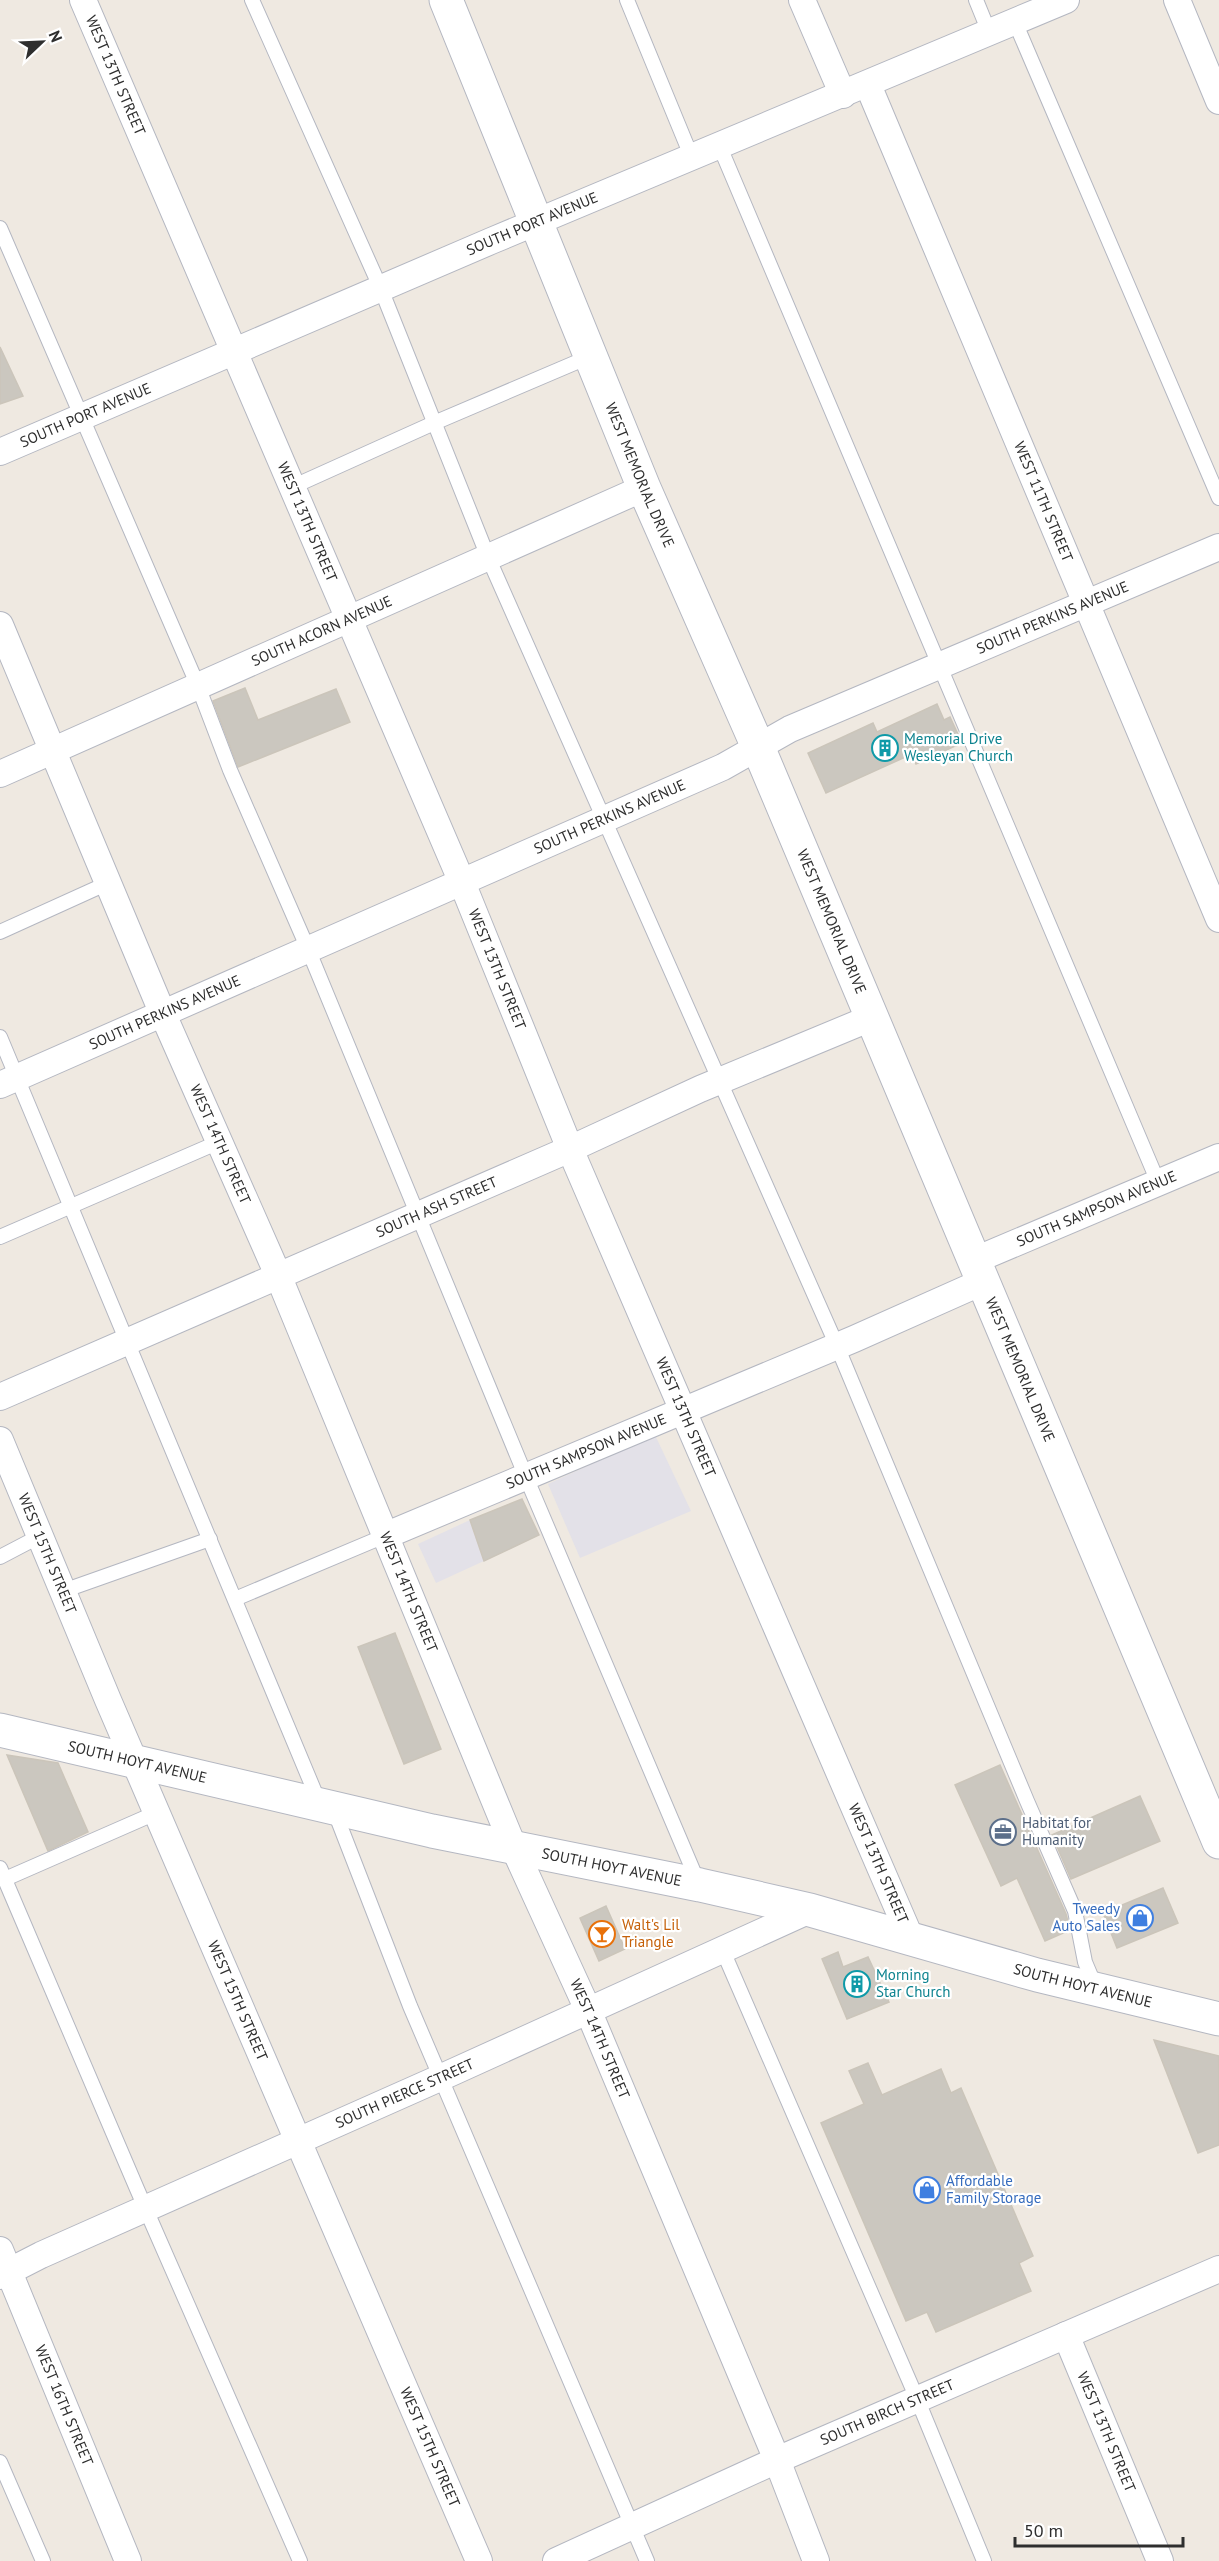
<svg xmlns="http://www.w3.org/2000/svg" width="1219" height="2561" viewBox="0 0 1219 2561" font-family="'PT Sans',sans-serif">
  <rect width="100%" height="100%" fill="#efe9e1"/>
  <g fill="#e3e1e8">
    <path d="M655,1435l36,76 -111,47 -32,-74z"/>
    <path d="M470,1520l14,41 -48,22 -18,-39z"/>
  </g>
  <g fill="#cbc7bf" stroke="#cbc5ba" stroke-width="1.5">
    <path d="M0,347l23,49 -23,8z"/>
    <path d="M245,688l13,32 78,-31 14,33 -112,45 -25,-66z"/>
    <path d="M937,704l7,16 6,-3 12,26 -46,21 -4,-10 -86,39 -18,-40 65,-30 4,9z"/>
    <path d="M522,1499l17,36 -55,26 -14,-41z"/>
    <path d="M395,1633l46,116 -37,15 -46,-117z"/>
    <path d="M7,1755l51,8 30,69 -40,19z"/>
    <path d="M1000,1765l66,149 4,16 -25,11 -28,-63 -16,8 -46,-101z"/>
    <path d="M1140,1796l20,45 -89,38 -19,-44z"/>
    <path d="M1163,1888l15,35 -61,25 -14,-35z"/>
    <path d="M606,1906l19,43 -26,12 -19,-43z"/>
    <path d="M838,1952l5,15 25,-10 21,45 -42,17 -25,-60z"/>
    <path d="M1154,2040l65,16v89l-21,8z"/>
    <path d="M868,2063l14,32 59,-26 10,24 10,-5 72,168 -14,7 12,28 -95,41 -9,-20 -21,9 -85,-198 43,-19 -15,-33z"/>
  </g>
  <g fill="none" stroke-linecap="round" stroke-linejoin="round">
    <defs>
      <g id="service">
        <path d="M252,0l129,289 107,268 349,789 190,455 48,110 10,51 11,26"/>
        <path d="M627,0l65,158"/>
        <path d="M976,0l13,32"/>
        <path d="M1015,22l204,476"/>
        <path d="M720,147l438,1035"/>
        <path d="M0,228l198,458 32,84 78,179 218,528 172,405"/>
        <path d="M292,487l142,-64 157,-67"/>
        <path d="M0,932l108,-49"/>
        <path d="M0,1037l319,765"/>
        <path d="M0,1237l219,-95"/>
        <path d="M0,1557l40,-21"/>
        <path d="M63,1591l147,-52"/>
        <path d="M235,1599l152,-64"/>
        <path d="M334,1810l76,196 237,555"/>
        <path d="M0,1868l137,321 163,372"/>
        <path d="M5,1879l153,-67"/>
        <path d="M723,1951l195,450 66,160"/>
        <path d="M0,2462l43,99"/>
      </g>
      <g id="minor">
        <path id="s1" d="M83,0l378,880 109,269 341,790"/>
        <path d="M802,0l41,95"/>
        <path d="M1177,0l42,101"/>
        <path id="s2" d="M868,85l351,834"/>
        <path id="s3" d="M0,452l491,-211 575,-241"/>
        <path id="s4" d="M0,625l162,387 116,263 236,573 74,162 189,450 39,101"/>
        <path id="s5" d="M0,774l644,-286"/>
        <path id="s6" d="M0,1085l723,-318 67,-38 429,-182"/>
        <path id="s7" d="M973,1261l246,-104"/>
        <path id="s8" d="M0,1397l570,-248 130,-60 171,-71"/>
        <path id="s9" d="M0,1440l108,260 371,861"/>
        <path id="s10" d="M387,1535l467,-196 128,-57"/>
        <path id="s11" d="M0,2250l128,311"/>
        <path id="s12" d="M0,2276l41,-21 401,-178 368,-167"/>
        <path id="s13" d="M1066,2335l94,226"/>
        <path id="s14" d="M556,2561l221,-101 442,-191"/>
      </g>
      <g id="secondary">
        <path id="s15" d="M446,0l198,488 114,259 461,1095"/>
        <path id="s16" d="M0,1730l432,101 268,54 110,25 227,65 182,44"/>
      </g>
    </defs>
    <use href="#service" stroke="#b4b7c1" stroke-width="16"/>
    <use href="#minor" stroke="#b4b7c1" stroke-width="28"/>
    <use href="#secondary" stroke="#b4b7c1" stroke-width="35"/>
    <use href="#service" stroke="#fff" stroke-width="14"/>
    <use href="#minor" stroke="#fff" stroke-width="26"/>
    <use href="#secondary" stroke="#fff" stroke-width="33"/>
  </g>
  <defs>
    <symbol id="building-ring" viewBox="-11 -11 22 22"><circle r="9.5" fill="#fff" stroke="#0f9aa8" stroke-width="1.5"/><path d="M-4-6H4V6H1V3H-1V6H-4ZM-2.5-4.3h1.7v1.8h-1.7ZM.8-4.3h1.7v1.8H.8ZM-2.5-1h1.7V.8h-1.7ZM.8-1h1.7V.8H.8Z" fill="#0f9aa8"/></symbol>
    <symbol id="office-ring" viewBox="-11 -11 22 22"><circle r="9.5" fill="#fff" stroke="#5c6f8a" stroke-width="1.5"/><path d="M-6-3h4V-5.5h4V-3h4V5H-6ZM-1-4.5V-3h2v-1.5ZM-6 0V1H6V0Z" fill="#5c6f8a"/></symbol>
    <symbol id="shop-ring" viewBox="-11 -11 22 22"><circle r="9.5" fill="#fff" stroke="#3f7fe0" stroke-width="1.5"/><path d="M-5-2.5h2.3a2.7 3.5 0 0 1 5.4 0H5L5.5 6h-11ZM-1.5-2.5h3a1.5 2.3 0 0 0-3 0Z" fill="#3f7fe0"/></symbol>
    <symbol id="bar-ring" viewBox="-11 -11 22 22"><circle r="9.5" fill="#fff" stroke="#e8710a" stroke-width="1.5"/><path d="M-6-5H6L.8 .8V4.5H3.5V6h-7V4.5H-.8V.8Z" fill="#e8710a"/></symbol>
  </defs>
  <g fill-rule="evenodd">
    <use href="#building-ring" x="870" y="733" width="30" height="30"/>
    <use href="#office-ring" x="988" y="1817" width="30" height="30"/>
    <use href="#shop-ring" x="1125" y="1903" width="30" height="30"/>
    <use href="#bar-ring" x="587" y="1919" width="30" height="30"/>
    <use href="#building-ring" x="842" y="1969" width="30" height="30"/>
    <use href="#shop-ring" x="912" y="2175" width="30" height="30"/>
  </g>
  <g text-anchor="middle" stroke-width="4.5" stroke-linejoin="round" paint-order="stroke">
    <g font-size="15" fill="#2e2e2e" stroke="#fff">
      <text dy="5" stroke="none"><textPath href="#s1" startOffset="82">WEST 13TH STREET</textPath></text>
      <text dy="5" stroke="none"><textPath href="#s3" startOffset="579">SOUTH PORT AVENUE</textPath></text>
      <text dy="5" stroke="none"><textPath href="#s3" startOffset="93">SOUTH PORT AVENUE</textPath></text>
      <text dy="5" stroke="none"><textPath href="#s15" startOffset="513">WEST MEMORIAL DRIVE</textPath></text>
      <text dy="5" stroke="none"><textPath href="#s2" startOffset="452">WEST 11TH STREET</textPath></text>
      <text dy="5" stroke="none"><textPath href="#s1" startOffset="568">WEST 13TH STREET</textPath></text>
      <text dy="5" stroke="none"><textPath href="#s6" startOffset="1152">SOUTH PERKINS AVENUE</textPath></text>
      <text dy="5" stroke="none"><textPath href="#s5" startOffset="352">SOUTH ACORN AVENUE</textPath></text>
      <text dy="5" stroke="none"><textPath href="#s6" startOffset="666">SOUTH PERKINS AVENUE</textPath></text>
      <text dy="5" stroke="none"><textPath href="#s15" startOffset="999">WEST MEMORIAL DRIVE</textPath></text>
      <text dy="5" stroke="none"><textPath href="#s1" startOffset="1054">WEST 13TH STREET</textPath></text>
      <text dy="5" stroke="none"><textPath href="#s6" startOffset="180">SOUTH PERKINS AVENUE</textPath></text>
      <text dy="5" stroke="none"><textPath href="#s4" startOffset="564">WEST 14TH STREET</textPath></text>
      <text dy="5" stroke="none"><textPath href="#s8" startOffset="476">SOUTH ASH STREET</textPath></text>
      <text dy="5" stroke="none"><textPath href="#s7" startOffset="134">SOUTH SAMPSON AVENUE</textPath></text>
      <text dy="5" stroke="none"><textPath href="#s15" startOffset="1485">WEST MEMORIAL DRIVE</textPath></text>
      <text dy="5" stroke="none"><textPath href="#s1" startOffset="1540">WEST 13TH STREET</textPath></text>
      <text dy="5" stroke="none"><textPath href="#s10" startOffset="216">SOUTH SAMPSON AVENUE</textPath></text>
      <text dy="5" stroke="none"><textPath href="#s9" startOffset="123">WEST 15TH STREET</textPath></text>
      <text dy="5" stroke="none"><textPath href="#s4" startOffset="1050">WEST 14TH STREET</textPath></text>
      <text dy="5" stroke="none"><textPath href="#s16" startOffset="141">SOUTH HOYT AVENUE</textPath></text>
      <text dy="5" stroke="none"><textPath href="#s1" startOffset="2026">WEST 13TH STREET</textPath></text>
      <text dy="5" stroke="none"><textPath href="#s16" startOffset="627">SOUTH HOYT AVENUE</textPath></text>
      <text dy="5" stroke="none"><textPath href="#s16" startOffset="1113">SOUTH HOYT AVENUE</textPath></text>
      <text dy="5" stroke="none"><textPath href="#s9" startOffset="609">WEST 15TH STREET</textPath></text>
      <text dy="5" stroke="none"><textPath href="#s4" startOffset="1536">WEST 14TH STREET</textPath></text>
      <text dy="5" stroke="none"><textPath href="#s12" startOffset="444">SOUTH PIERCE STREET</textPath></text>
      <text dy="5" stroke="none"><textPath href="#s11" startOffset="168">WEST 16TH STREET</textPath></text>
      <text dy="5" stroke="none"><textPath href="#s14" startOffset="363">SOUTH BIRCH STREET</textPath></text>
      <text dy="5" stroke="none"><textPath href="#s13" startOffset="105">WEST 13TH STREET</textPath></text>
      <text dy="5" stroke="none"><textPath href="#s9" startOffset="1095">WEST 15TH STREET</textPath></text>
    </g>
    <g font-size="15" fill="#0d838f" stroke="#fff" text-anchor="start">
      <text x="904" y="744">Memorial Drive<tspan x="904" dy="17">Wesleyan Church</tspan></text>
      <text x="876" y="1980">Morning<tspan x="876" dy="17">Star Church</tspan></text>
    </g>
    <g font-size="15" fill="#4e5e75" stroke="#fff" text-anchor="start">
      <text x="1022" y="1828">Habitat for<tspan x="1022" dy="17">Humanity</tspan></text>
    </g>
    <g font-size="15" fill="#366cbe" stroke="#fff" text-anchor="end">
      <text x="1120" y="1914">Tweedy<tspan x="1120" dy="17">Auto Sales</tspan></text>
      <text x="946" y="2186" text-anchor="start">Affordable<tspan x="946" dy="17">Family Storage</tspan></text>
    </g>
    <g font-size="15" fill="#c56008" stroke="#fff" text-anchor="start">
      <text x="622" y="1930">Walt's Lil<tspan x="622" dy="17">Triangle</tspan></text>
    </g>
  </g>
  <g transform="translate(42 42) rotate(67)" stroke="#ffffff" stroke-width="4.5" paint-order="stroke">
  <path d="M0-4.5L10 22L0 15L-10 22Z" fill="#2e2e2e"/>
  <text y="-9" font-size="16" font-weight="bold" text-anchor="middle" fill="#2e2e2e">N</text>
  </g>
  <path d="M1015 2537v9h168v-9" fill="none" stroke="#2e2e2e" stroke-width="3"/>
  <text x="1024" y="2537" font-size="18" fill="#2e2e2e" stroke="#ffffff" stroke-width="4.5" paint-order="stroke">50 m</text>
</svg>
